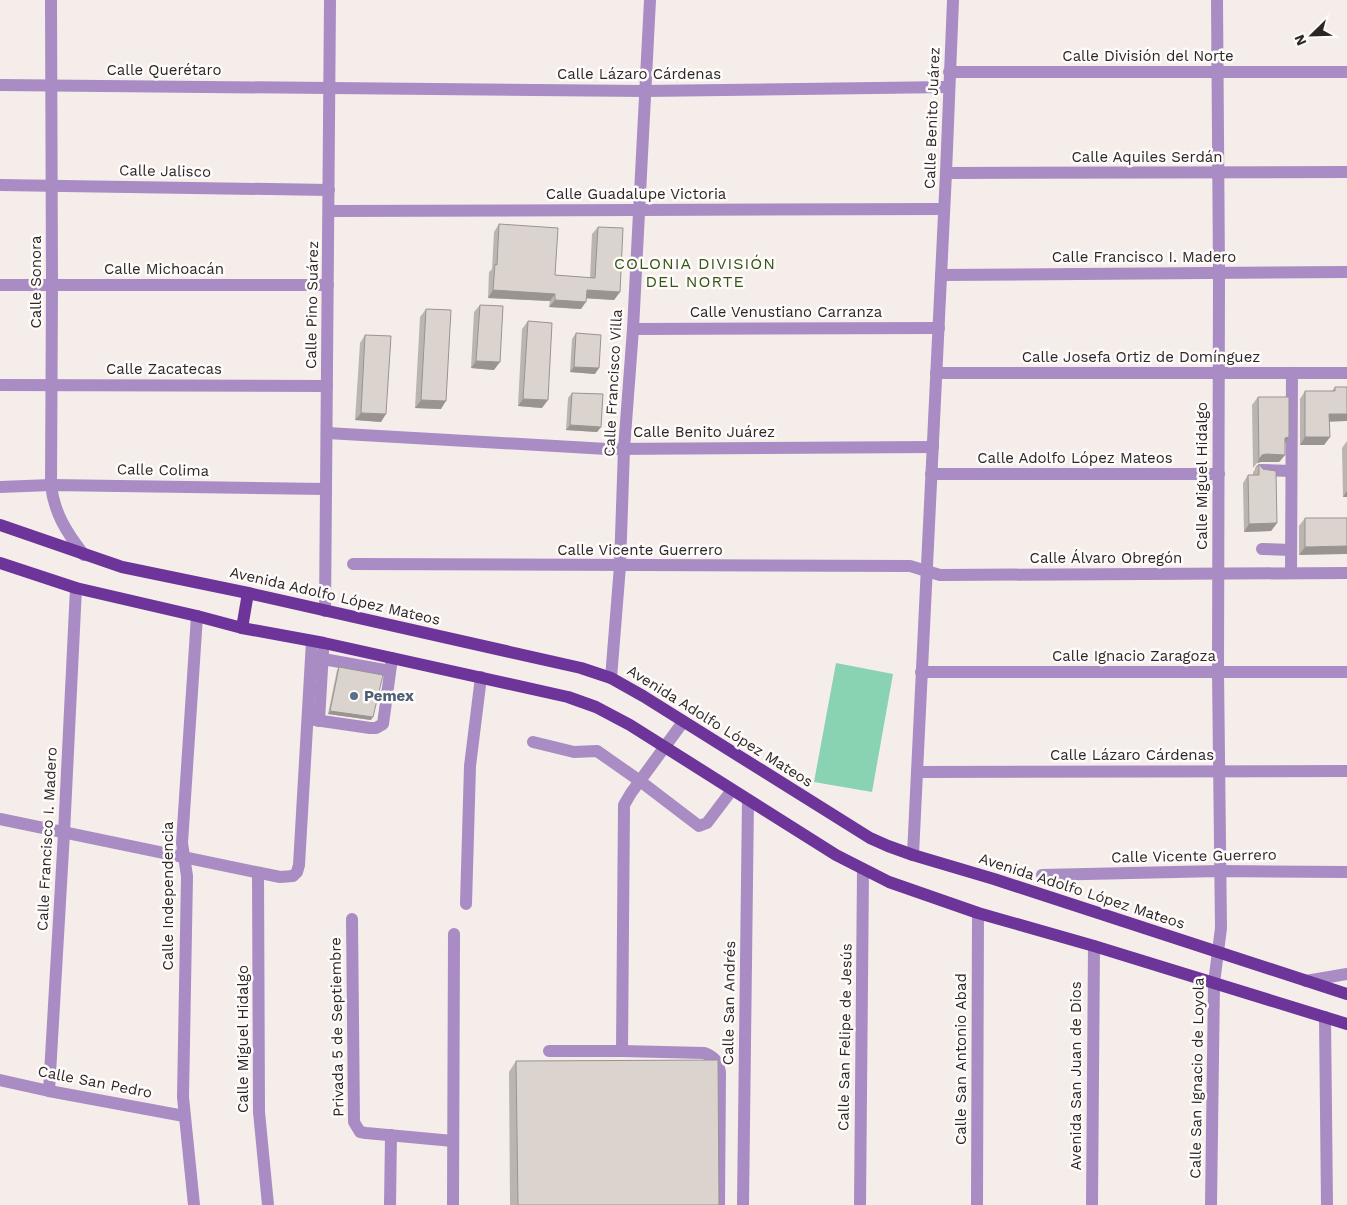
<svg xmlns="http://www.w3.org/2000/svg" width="1347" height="1205" viewBox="0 0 1347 1205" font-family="'Work Sans',sans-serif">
  <rect width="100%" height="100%" fill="#f5ede9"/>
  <path fill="#89d3b2" d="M836,663l57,11 -21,118 -58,-10z"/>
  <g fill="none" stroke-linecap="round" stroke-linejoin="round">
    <g stroke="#a88cc3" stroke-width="12">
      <path d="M51,0l1,285 -1,200c3,28 16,48 33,70"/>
      <path d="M949,72h398"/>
      <path d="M0,85l644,6 305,-4"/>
      <path d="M946,173l401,-1"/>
      <path d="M0,185l329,5"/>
      <path d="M329,211l615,-2"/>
      <path d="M941,275l406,-3"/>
      <path d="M0,285h328"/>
      <path d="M633,329l306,-1"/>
      <path d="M936,373h411"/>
      <path d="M0,385l327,1"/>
      <path d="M327,433l280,16 326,-2"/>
      <path d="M1261,470l30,1"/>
      <path d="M931,474h288"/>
      <path d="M0,487l51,-2 275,4"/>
      <path d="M1262,549l29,1"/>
      <path d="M353,564l557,2 30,9 407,-2"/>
      <path d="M1291,573l1,-200"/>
      <path d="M325,611l5,-611"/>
      <path d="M312,657l78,14"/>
      <path d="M921,672h426"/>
      <path d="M611,678l9,-112 4,-117 9,-120 17,-329"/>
      <path d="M308,719l62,9h6l7,-4 9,-66"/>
      <path d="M319,721l4,-70"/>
      <path d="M533,742l41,10 23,-1 43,30 59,45 8,-3 25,-33"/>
      <path d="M917,772l430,-1"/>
      <path d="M0,819l280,58 13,-1 4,-4 2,-7 13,-224"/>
      <path d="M913,855l33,-682 7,-173"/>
      <path d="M258,873l1,239 9,93"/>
      <path d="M1042,875l178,-4 127,1"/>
      <path d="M466,904l4,-138 11,-89"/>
      <path d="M352,919l2,203 6,10 6,1 87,8"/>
      <path d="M1306,981l41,-7"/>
      <path d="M1325,1017l2,188"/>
      <path d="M549,1051h73l82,2c11,4 14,9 16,19l-1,133"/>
      <path d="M622,1051l2,-246 7,-12 52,-71"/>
      <path d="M0,1080l49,11 135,25"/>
      <path d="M49,1091l15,-258 12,-245"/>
      <path d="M194,1205l-11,-108 4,-221 -5,-33 15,-227"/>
      <path d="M390,1205l1,-70"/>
      <path d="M453,1205l1,-271"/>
      <path d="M743,1205l5,-405"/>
      <path d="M860,1205l3,-335"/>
      <path d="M977,1205l1,-292"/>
      <path d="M1092,1205l2,-259"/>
      <path d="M1211,1205l3,-222 7,-55 -3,-256 1,-399 -2,-273"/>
    </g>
    <g stroke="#6d3499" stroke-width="12">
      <path d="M0,525l122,42 126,26 333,75 30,10 32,18 227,142 18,8 25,9 81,24 353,115"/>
      <path d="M0,563l76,25 121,28 45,12 82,15 244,54 28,10 34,18 206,130 53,27 89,31 116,33 253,78"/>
      <path d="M242,628l6,-35"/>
    </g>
  </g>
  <g fill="#bbb5b1">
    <path d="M499,224l56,51 35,3 2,-44 6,-7 22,65 -6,8 -28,-2 -5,11 -32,-2 1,-6 -62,-3 1,-26 3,-3 2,-37z"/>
    <path d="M480,305l14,65 -23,-2 3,-56z"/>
    <path d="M426,309l15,100 -26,-1 5,-91z"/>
    <path d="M528,321l14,87 -24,-2 4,-77z"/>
    <path d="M576,333l19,41 -25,-2 2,-33z"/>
    <path d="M365,335l16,87 -26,-2 5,-77z"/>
    <path d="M1335,387l12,34h-18l1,16 -6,8h-24v-46l5,-8h27z"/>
    <path d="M572,393l29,34 -4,5 -31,-2 2,-32z"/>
    <path d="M1258,397l27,47v11l-6,7h-18l-4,1 -4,5 -1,-63z"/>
    <path d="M1347,441v56h-4l-1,-49z"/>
    <path d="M1259,464l18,59 -6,8 -27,1 -1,-49 5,-8h5v-3z"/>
    <path d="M1305,518h42l-48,37v-29z"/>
    <path d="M339,667l32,53 -43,-6 9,-44z"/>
    <path d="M516,1061l203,144h-209l-1,-133z"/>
  </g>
  <g fill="#999490">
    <path d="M493,290l62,4 -5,7 -62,-3z"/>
    <path d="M587,290l33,2 -6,8 -33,-2z"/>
    <path d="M555,300l31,2 -5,7 -32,-2z"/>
    <path d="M476,361l24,1 -6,8 -23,-2z"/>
    <path d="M574,367l25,1 -4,6 -25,-2z"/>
    <path d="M523,399l25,1 -6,8 -24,-2z"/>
    <path d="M421,400l25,1 -5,8 -26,-1z"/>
    <path d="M361,413l25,1 -5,8 -26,-2z"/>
    <path d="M1329,414h18v7l-23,1z"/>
    <path d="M570,425l31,2 -4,5 -31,-2z"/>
    <path d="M1289,437l-5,8 1,-7z"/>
    <path d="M1305,437h25l-6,8h-24z"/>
    <path d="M1266,454l19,1 -6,7h-18l-4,1 5,-8z"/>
    <path d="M1347,491v6h-4z"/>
    <path d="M1277,523l-6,8 -27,1 5,-8z"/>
    <path d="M1347,546v8l-48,1 6,-8z"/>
    <path d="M330,711l43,6 -2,3 -43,-6z"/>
  </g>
  <g fill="#dad3ce" stroke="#999490">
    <path d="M499,224l59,4 -3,47 40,3 3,-51 25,1 -3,64 -33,-2 -1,12 -31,-2v-6l-62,-4 2,-26 2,1z"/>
    <path d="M480,305l23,1 -3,56 -24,-1z"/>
    <path d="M426,309l25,1 -5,91 -25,-1z"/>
    <path d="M528,321l24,2 -4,77 -25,-1z"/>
    <path d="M576,333l25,2 -2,33 -25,-1z"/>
    <path d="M365,335l26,1 -5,78 -25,-1z"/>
    <path d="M1335,387h12v27h-18l1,23h-25v-46h30z"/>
    <path d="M572,393l31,1 -2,33 -31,-2z"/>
    <path d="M1258,397h31v40l-4,1v17l-19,-1 -4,1 -3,5z"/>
    <path d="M1259,464l4,5 13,2 1,52 -28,1 -1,-49h11z"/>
    <path d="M1305,518h42v28l-42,1z"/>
    <path d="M339,667l44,8 -10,42 -43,-6z"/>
    <path d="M718,1060l1,145h-201l-2,-144z"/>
  </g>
  <circle fill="#5c6f8a" stroke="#fefbfa" stroke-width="2" cx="354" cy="696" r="5"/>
  <g text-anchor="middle" stroke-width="5" stroke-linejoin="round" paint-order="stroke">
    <g font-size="15" fill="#2a2725" stroke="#fefbfa">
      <text x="1148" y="61">Calle División del Norte</text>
      <text x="164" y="75">Calle Querétaro</text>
      <text x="639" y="79">Calle Lázaro Cárdenas</text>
      <text transform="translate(932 118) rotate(-88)" y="5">Calle Benito Juárez</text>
      <text x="1147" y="162">Calle Aquiles Serdán</text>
      <text transform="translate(165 171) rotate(1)" y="5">Calle Jalisco</text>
      <text x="636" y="199">Calle Guadalupe Victoria</text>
      <text x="1144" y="262">Calle Francisco I. Madero</text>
      <text x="164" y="274">Calle Michoacán</text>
      <text transform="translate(36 282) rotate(-90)" y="5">Calle Sonora</text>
      <text transform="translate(312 305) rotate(-89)" y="5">Calle Pino Suárez</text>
      <text x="786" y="317">Calle Venustiano Carranza</text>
      <text x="1141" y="362">Calle Josefa Ortiz de Domínguez</text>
      <text x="164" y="374">Calle Zacatecas</text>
      <text transform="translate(613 383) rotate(-87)" y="5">Calle Francisco Villa</text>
      <text x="704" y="437">Calle Benito Juárez</text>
      <text x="1075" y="463">Calle Adolfo López Mateos</text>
      <text transform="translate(163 470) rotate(1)" y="5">Calle Colima</text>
      <text transform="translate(1202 476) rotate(-90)" y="5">Calle Miguel Hidalgo</text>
      <text x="640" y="555">Calle Vicente Guerrero</text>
      <text x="1106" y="563">Calle Álvaro Obregón</text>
      <text transform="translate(335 596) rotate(13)" y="5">Avenida Adolfo López Mateos</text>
      <text x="1134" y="661">Calle Ignacio Zaragoza</text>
      <text transform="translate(720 726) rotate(32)" y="5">Avenida Adolfo López Mateos</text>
      <text x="1132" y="760">Calle Lázaro Cárdenas</text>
      <text transform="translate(47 839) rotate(-87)" y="5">Calle Francisco I. Madero</text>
      <text transform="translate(1194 856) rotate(-1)" y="5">Calle Vicente Guerrero</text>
      <text transform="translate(1082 891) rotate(18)" y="5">Avenida Adolfo López Mateos</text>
      <text transform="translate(168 896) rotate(-90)" y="5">Calle Independencia</text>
      <text transform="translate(729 1003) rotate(-89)" y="5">Calle San Andrés</text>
      <text transform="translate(337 1027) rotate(-91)" y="5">Privada 5 de Septiembre</text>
      <text transform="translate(845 1037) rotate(-89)" y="5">Calle San Felipe de Jesús</text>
      <text transform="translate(243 1039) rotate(-90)" y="5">Calle Miguel Hidalgo</text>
      <text transform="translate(961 1059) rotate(-90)" y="5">Calle San Antonio Abad</text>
      <text transform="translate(1076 1076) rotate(-90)" y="5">Avenida San Juan de Dios</text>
      <text transform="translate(1197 1078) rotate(-89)" y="5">Calle San Ignacio de Loyola</text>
      <text transform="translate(95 1082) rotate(11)" y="5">Calle San Pedro</text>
    </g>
    <g font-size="15" font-weight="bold" fill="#4e5e75" stroke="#fefbfa" text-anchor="start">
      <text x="364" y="701">Pemex</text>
    </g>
    <g font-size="16" letter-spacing="1" fill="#335515" stroke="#fefbfa">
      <text x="695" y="269">COLONIA DIVISIÓN<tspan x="695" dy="18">DEL NORTE</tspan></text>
    </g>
  </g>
  <g transform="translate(1312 35) rotate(247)" stroke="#fefbfa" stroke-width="4" paint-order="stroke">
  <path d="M0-4L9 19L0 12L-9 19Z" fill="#2a2725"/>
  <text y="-8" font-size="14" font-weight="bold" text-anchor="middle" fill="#2a2725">N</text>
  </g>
</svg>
